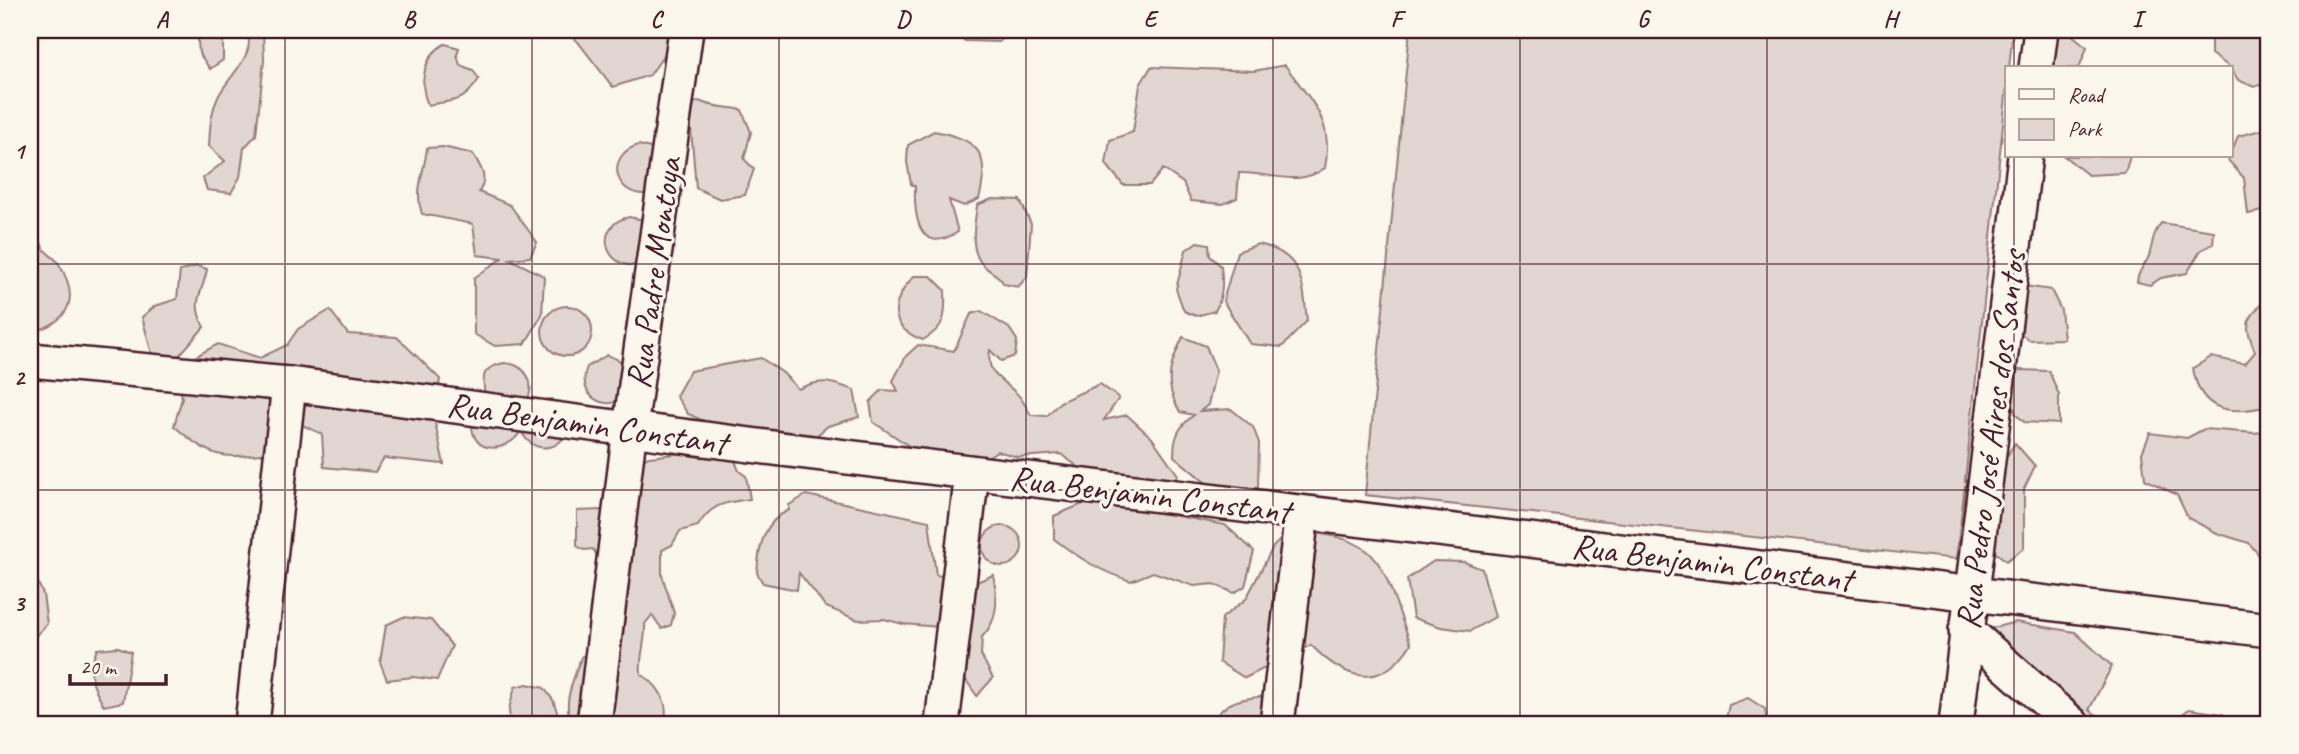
<svg xmlns="http://www.w3.org/2000/svg" width="2299" height="754" viewBox="0 0 2299 754" font-family="Caveat,sans-serif">
  <rect width="100%" height="100%" fill="#fbf7ec"/>
  <filter id="ink" filterUnits="userSpaceOnUse"><feTurbulence type="fractalNoise" baseFrequency=".0143" numOctaves="2"/><feDisplacementMap in="SourceGraphic" scale="14" xChannelSelector="R" yChannelSelector="G"/><feConvolveMatrix kernelMatrix="1 2 1 2 8 2 1 2 1" color-interpolation-filters="sRGB"/></filter>
  <g filter="url(#ink)">
    <g fill="#e2d7d0" stroke="#967b7e" stroke-width="2">
      <path d="M197,30h66l1,31 -8,74 -12,13 -4,29 -9,16 -24,-3 -4,-12 22,-17 -16,-15c1,-17 1,-32 9,-49 10,-20 32,-36 31,-58l-20,-4 -6,6v19l-13,9 -11,-16z"/>
      <path d="M564,30h105l4,12 -23,33 -37,12 -35,-45z"/>
      <path d="M950,30h63l-14,12 -34,-1z"/>
      <path d="M1410,30h603l-48,451 35,-14 15,-24 20,23 -11,23v59l-18,13 -8,-7 -23,-1 -10,-68 -9,74 -591,-64z"/>
      <path d="M2066,30l21,17 -8,21h-33l7,-32z"/>
      <path d="M2211,30h58v52l-15,5 -16,-7 -7,-12 -20,-14z"/>
      <path d="M445,44l14,4 -2,7 3,10 13,5 6,9c-17,26 -24,20 -51,26 -10,-22 -4,-50 17,-61z"/>
      <path d="M1285,65c27,38 49,54 40,103 -28,20 -55,4 -86,5l-2,25 -14,6 -32,-3 -8,-18 -20,-14 -13,16h-27l-17,-21 4,-24 23,-8 7,-47 11,-18 103,4z"/>
      <path d="M699,101c14,7 28,5 43,9l9,22 -7,27 10,10 -9,26 -25,4 -24,-11 -7,-83z"/>
      <path d="M2261,130l8,1v79l-21,4 -4,-36 -16,-18 10,-24z"/>
      <path d="M934,131c45,9 57,22 45,68l-15,7 -15,-6 9,32c-40,25 -44,-17 -43,-46l-4,-2 -4,-22 1,-17z"/>
      <path d="M639,145l15,4 -7,45c-34,2 -42,-40 -8,-49z"/>
      <path d="M443,147l30,7c9,15 15,23 6,38l31,13 27,37 -7,15 -20,2 34,17 -2,39 -17,29 -30,2 -21,-12v-56l28,-20 -25,-3 -4,-31 -51,-10c-8,-24 2,-40 5,-66z"/>
      <path d="M2064,156h66l-5,17 -37,2z"/>
      <path d="M992,199l28,1 11,24 -4,53 -9,10 -14,-3c-6,-11 -12,-10 -20,-18 -16,-15 -9,-41 -7,-61z"/>
      <path d="M30,207c4,12 7,30 14,42 4,6 12,9 15,15 22,36 10,58 -29,69z"/>
      <path d="M629,217l15,3 -7,45c-34,4 -43,-41 -8,-48z"/>
      <path d="M2161,223l53,8 -1,13 -12,6 -14,23 -26,5 -11,7 -13,-3c1,-13 8,-15 12,-26 4,-13 3,-21 12,-33z"/>
      <path d="M1197,242l12,2 1,12 11,10c2,17 2,30 -6,45l-19,5 -12,-5 -8,-22 10,-39z"/>
      <path d="M1258,244c44,9 45,37 49,77l-25,26 -32,-3 -27,-43 14,-49z"/>
      <path d="M197,266l10,3c-4,25 -17,31 -3,58l-26,30 -26,-3 -10,-37 13,-11 22,-7 3,-28z"/>
      <path d="M914,276h17l14,14c1,25 1,37 -22,50 -37,-13 -32,-39 -9,-64z"/>
      <path d="M2024,286l27,4 10,20 3,29 -35,1 -10,-8z"/>
      <path d="M2262,303l7,3v100c-39,9 -69,7 -76,-38l18,-11 34,7 10,-12c-9,-26 -12,-28 7,-49z"/>
      <circle cx="567" cy="331" r="25"/>
      <path d="M330,310l18,24 49,3 43,42 -6,39 10,46 -60,-6 -9,14 -51,-5 -2,-33 -24,-11 -26,30c-51,5 -57,8 -98,-27l8,-28 -6,-31 42,-23 42,14 27,-13 11,-16z"/>
      <path d="M981,311l28,17 8,12 -2,16 -14,5 -11,-11c-4,24 9,27 24,41 8,6 12,16 17,24l16,1 13,-14 40,-18 19,14 -15,22 23,-5 25,23 26,37 -8,16 -68,-6 -41,-31 -43,3 -21,-6 -20,13 -48,-5 -56,-37 -3,-20 12,-12 16,1 -5,-10 13,-25 12,-11 36,6 17,-37z"/>
      <path d="M1183,337l23,9 10,24 -8,35 -8,6 31,-2 22,18 6,16 -1,44 -18,11 -28,-10 -38,-32c0,-19 4,-29 20,-41l-14,-3c-17,-28 -11,-46 3,-75z"/>
      <path d="M607,355l21,9 -5,36c-24,11 -46,-8 -36,-33z"/>
      <path d="M761,358l22,15 15,16c23,-11 33,-7 56,1l5,27 -31,9 -18,15 -104,-19 -18,-8 -12,-18 14,-25z"/>
      <path d="M504,363c22,1 33,20 22,39l25,-3 13,9 4,23c-11,22 -36,22 -47,0 -14,23 -50,24 -49,-8 0,-9 11,-15 12,-24 2,-17 -9,-30 20,-36z"/>
      <path d="M2018,370l31,1 10,24v29l-35,-2 -9,-9 -6,-25z"/>
      <path d="M2204,429l51,4 14,-3v137l-20,-24 -32,-10 -29,-15 -11,-23 -32,-16 -3,-26 8,-20 37,5z"/>
      <path d="M683,453c17,7 33,3 51,5l5,13 7,5 4,23c-25,3 -39,5 -52,27l-18,5 -8,14 -10,5v25l12,38 -3,12 -9,4 -10,-14 -7,9c1,18 -6,32 -4,50 19,12 28,28 24,50h-92c-13,-19 2,-47 8,-67l18,-10 1,-87 -7,-11 -9,1 -7,-4v-35l25,-1 10,7 30,-59z"/>
      <path d="M806,495l123,26 7,54 41,7 16,-7c5,22 6,45 -11,62l-1,18 12,23 -16,18 -14,-20 -23,-49 -37,-3 -19,-5 -26,1 -32,-13 -27,-34 -2,17 -34,-7 -6,-10c2,-27 6,-51 32,-63v-5z"/>
      <path d="M1092,500l133,25 29,26 -9,35 -11,7 -20,-9 -20,2 -41,-14 -22,9c-30,-9 -52,-23 -77,-42v-23z"/>
      <circle cx="1002" cy="546" r="20"/>
      <path d="M1289,531c99,5 90,32 122,113 -30,48 -66,36 -100,1l-66,33 -26,-16 3,-44 24,-19 27,-52z"/>
      <path d="M1434,561l30,1 18,7 13,48 -25,14 -29,-4 -28,-9 -6,-39z"/>
      <path d="M30,565l13,29 4,30 -17,18z"/>
      <path d="M403,617l28,3 21,26 -15,34 -24,-3 -26,3 -7,-18 6,-37z"/>
      <path d="M2016,622l59,10 37,34 -23,44 23,14h-52l-72,-95z"/>
      <path d="M118,647l13,5 -8,50 -19,4c-13,-21 -17,-34 -7,-57z"/>
      <path d="M527,684l17,4 9,12 8,24h-51l-1,-15 6,-22z"/>
      <path d="M1267,696l26,28h-80c8,-24 32,-26 54,-28z"/>
      <path d="M1748,698l17,11 2,15h-42l4,-19z"/>
      <path d="M2189,709l33,5 17,10h-69z"/>
    </g>
    <g fill="none" stroke-linecap="round" stroke-linejoin="round">
      <defs>
        <g id="minor">
          <path d="M2036,68l5,-38"/>
          <path d="M30,360l259,24 492,65 1488,181"/>
          <path d="M1966,630l106,94"/>
          <path d="M252,724l37,-340"/>
          <path d="M594,724l36,-296 56,-398"/>
          <path d="M942,724l30,-251"/>
          <path d="M1277,724l25,-211"/>
          <path d="M1956,724l69,-568"/>
        </g>
      </defs>
      <use href="#minor" stroke="#4a1f2b" stroke-width="38"/>
      <use href="#minor" stroke="#fbf7ec" stroke-width="33"/>
    </g>
  </g>
  <path fill="none" stroke="#4a1f2b" stroke-width="2" stroke-opacity="0.55" d="M285,30v694M532,30v694M779,30v694M1026,30v694M1273,30v694M1520,30v694M1767,30v694M2014,30v38M2014,156v568M30,264h2239M30,490h2239"/>
  <g text-anchor="middle" stroke-width="6" stroke-linejoin="round" paint-order="stroke">
    <g font-size="35" fill="#4a1f2b" stroke="#fbf7ec">
      <text transform="translate(653 273) rotate(-82)" y="12">Rua Padre Montoya</text>
      <text transform="translate(587 423) rotate(8)" y="12">Rua Benjamin Constant</text>
      <text transform="translate(1990 440) rotate(-83)" y="12">Rua Pedro José Aires dos Santos</text>
      <text transform="translate(1150 494) rotate(7)" y="12">Rua Benjamin Constant</text>
      <text transform="translate(1712 562) rotate(7)" y="12">Rua Benjamin Constant</text>
    </g>
  </g>
  <rect width="2299" height="754" fill="none" stroke="#fbf7ec" stroke-width="77"/>
  <rect x="2005" y="66" width="228" height="91" fill="#fbf7ec" stroke="#b4a19f" stroke-width="2"/>
  <rect x="2019" y="89" width="35" height="10" fill="#fbf7ec" stroke="#b4a19f" stroke-width="2"/>
  <text x="2068" y="102" font-size="21" fill="#4a1f2b">Road</text>
  <rect x="2019" y="119" width="35" height="21" fill="#e2d7d0" stroke="#b4a19f" stroke-width="2"/>
  <text x="2068" y="136" font-size="21" fill="#4a1f2b">Park</text>
  <path d="M70 674v10h96v-10" fill="none" stroke="#4a1f2b" stroke-width="3.5"/>
  <text x="80" y="674" font-size="21" fill="#4a1f2b" stroke="#fbf7ec" stroke-width="5" paint-order="stroke">20 m</text>
  <rect x="38" y="38" width="2222" height="678" fill="none" stroke="#4a1f2b" stroke-width="2.5"/>
  <g font-size="23" text-anchor="middle" font-weight="bold" fill="#4a1f2b">
    <text x="162" y="27">A</text>
    <text x="409" y="27">B</text>
    <text x="656" y="27">C</text>
    <text x="903" y="27">D</text>
    <text x="1150" y="27">E</text>
    <text x="1396" y="27">F</text>
    <text x="1643" y="27">G</text>
    <text x="1890" y="27">H</text>
    <text x="2137" y="27">I</text>
    <text x="19" y="159">1</text>
    <text x="19" y="385">2</text>
    <text x="19" y="611">3</text>
  </g>
</svg>
